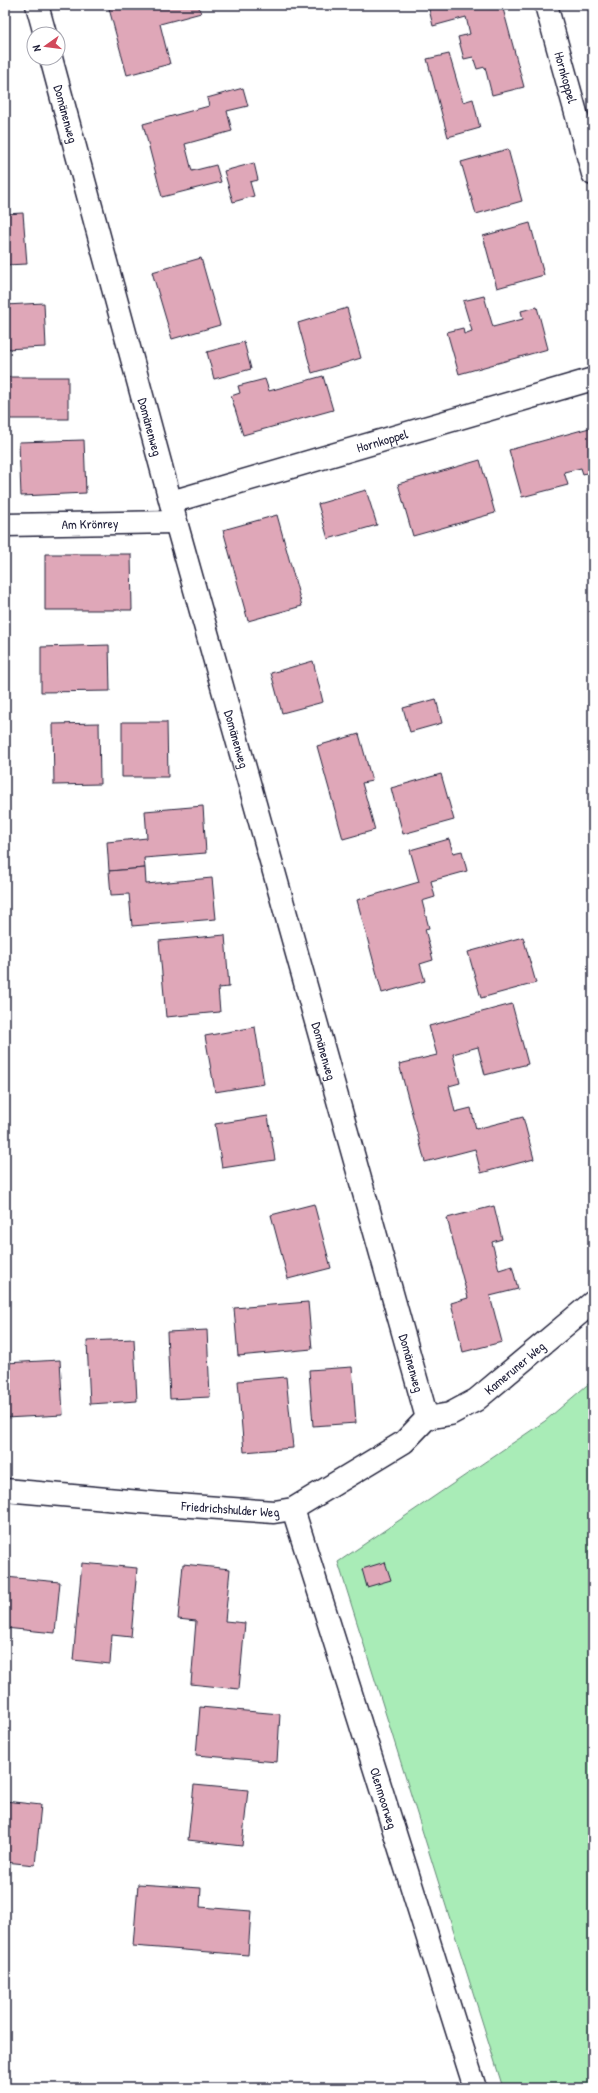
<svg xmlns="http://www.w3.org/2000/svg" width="598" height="2093" viewBox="0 0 598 2093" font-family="'Patrick Hand',sans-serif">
  <rect width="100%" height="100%" fill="#fff"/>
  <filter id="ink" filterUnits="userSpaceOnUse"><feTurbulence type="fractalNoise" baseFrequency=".025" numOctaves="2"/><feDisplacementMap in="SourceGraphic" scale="8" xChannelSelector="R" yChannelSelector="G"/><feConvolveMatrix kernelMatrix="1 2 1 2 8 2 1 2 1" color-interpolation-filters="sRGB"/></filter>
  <g filter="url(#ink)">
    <path fill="#a9ecb7" stroke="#668779" d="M593,1380v708h-90l-165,-526 207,-141z"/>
    <g fill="#dfa7b8" stroke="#22223b">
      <path d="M108,5h90l3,8 -41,11 10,40 -43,11z"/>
      <path d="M428,5h74l22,82 -32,8 -7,-28 -8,2 -4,-12 -9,2 -6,-22 12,-3 -4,-17 -33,9z"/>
      <path d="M449,54l14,48 10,-3 7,29 -32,9 -21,-78z"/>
      <path d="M243,88l5,18 -21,5 5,20 -47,13 7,27 24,-6 5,17 -59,15 -19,-73 66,-18 -2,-8z"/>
      <path d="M508,149l14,52 -46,13 -15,-52z"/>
      <path d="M254,163l4,17 -8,2 4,14 -21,6 -9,-31z"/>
      <path d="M23,213l4,51 -22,1v-51z"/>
      <path d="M530,223l14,52 -47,13 -14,-52z"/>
      <path d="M201,258l19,67 -48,14 -20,-67z"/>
      <path d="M484,296l9,31 30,-8 -2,-8 16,-4 11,42 -89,25 -12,-42 16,-4 1,6 8,-3 -9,-30z"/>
      <path d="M44,303l2,44 -41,2v-44z"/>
      <path d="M347,308l14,50 -49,15 -14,-50z"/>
      <path d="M244,342l7,27 -37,10 -7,-27z"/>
      <path d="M323,376l10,34 -90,25 -12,-39 9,-3 -2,-7 27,-7 4,12z"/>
      <rect x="5" y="377" width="63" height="42"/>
      <path d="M593,427v44l-10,3 -2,-6 -17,4 4,13 -46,12 -13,-47z"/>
      <path d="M84,440l2,53 -65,3 -2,-54z"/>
      <path d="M480,460l15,53 -82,23 -15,-52z"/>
      <path d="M5,472l2,29h-2z"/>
      <path d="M366,490l11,35 -49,14 -10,-35z"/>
      <path d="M277,515l25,91 -54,15 -25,-91z"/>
      <path d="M45,554h86l1,56h-87z"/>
      <path d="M109,645l1,46 -69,1v-45z"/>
      <path d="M313,661l10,41 -41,11 -11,-40z"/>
      <path d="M436,699l6,24 -32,9 -7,-24z"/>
      <path d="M122,722h45l1,55h-46z"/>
      <path d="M99,723l1,61 -46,1 -1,-61z"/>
      <path d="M359,734l13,47 -10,2 13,47 -32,9 -26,-93z"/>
      <path d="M441,774l13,46 -51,14 -12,-46z"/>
      <path d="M203,806l3,47 -62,5 1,10 -36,3 -2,-29 40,-4 -2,-27z"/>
      <path d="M449,839l4,14 9,-2 5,20 -36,10 4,16 -13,4 7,27 -4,1 8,31 -13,4 5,17 -43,12 -25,-93 62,-18 -9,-32z"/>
      <path d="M145,868l1,16 66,-6 4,41 -84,7 -3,-32 -18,1 -2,-24z"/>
      <path d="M225,935l4,52 -11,1 2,24 -54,5 -7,-76z"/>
      <path d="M523,937l13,46 -55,15 -13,-46z"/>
      <path d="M512,1004l16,60 -43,11 -7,-28 -25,7 7,29 -11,3 6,26 16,-4 5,21 47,-12 11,42 -53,14 -6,-24 -50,13 -26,-98 38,-9 -8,-29z"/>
      <path d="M255,1027l9,57 -49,8 -10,-56z"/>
      <path d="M268,1116l7,44 -53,8 -7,-44z"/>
      <path d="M314,1204l17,64 -43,11 -17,-64z"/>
      <path d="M494,1206l8,33 -10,3 7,28 13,-4 6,23 -28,7 12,46 -39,10 -12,-49 17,-5 -21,-80z"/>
      <path d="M308,1302l4,47 -74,7 -4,-48z"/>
      <path d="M207,1330l3,67 -40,2 -3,-67z"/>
      <path d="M134,1339l3,62 -47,3 -3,-63z"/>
      <path d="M60,1360l3,55 -58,3v-55z"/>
      <path d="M352,1367l4,56 -43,3 -4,-56z"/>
      <path d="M286,1377l7,71 -49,4 -6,-71z"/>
      <path d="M385,1562l6,18 -24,7 -5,-18z"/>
      <path d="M82,1563l55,5 -6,69 -19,-2 -2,29 -37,-4z"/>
      <path d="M183,1564l47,5 -5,52 20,2 -6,66 -48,-5 5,-63 -18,-2z"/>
      <path d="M5,1577l55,5 -5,51 -50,-5z"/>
      <path d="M200,1707l80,7 -3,48 -81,-7z"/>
      <path d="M194,1785l54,5 -6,56 -54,-6z"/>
      <path d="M5,1801l36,4 -6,60 -30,-3z"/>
      <path d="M138,1884l63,4 -1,19 51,4 -3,44 -115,-9z"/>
    </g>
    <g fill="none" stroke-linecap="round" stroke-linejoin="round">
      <defs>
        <g id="street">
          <path d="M37,5l8,29"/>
          <path id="s1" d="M546,5l47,169"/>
          <path id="s2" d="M51,58l125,464 251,896"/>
          <path id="s3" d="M171,502l422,-123"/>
          <path id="s4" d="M5,525l171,-3"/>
          <path id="s5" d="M427,1418l23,-4 26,-14 117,-98"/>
          <path id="s6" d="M5,1490l158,14 111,8 19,-3 111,-67 23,-24"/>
          <path id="s7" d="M293,1509l182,579"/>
        </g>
      </defs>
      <use href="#street" stroke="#22223b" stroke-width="25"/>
      <use href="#street" stroke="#fff" stroke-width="22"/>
    </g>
  </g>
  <g text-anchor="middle" stroke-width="3" stroke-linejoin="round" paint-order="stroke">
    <g font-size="13" fill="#22223b" stroke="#fff">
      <text dy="5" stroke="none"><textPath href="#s1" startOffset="75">Hornkoppel</textPath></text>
      <text dy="5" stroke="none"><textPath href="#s2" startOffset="58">Domänenweg</textPath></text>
      <text dy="5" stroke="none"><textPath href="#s2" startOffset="382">Domänenweg</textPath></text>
      <text dy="5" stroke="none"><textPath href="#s3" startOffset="220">Hornkoppel</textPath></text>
      <text dy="5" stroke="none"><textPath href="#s4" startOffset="85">Am Krönrey</textPath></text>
      <text dy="5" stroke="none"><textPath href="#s2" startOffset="706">Domänenweg</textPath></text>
      <text dy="5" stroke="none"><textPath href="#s2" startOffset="1030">Domänenweg</textPath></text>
      <text dy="5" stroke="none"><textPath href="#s2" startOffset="1354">Domänenweg</textPath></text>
      <text dy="5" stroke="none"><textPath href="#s5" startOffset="103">Kameruner Weg</textPath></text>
      <text dy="5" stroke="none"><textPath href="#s6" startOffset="226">Friedrichshulder Weg</textPath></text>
      <text dy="5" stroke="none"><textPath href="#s7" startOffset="303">Olenmoorweg</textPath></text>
    </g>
  </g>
  <rect width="598" height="2093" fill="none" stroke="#fff" stroke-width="20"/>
  <rect x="10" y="10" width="578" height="2073" fill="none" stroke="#22223b" stroke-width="1.5" filter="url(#ink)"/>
  <g transform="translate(46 46) rotate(256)"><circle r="19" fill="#ffffff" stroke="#a7a7b1"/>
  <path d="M0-3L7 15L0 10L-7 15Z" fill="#d1495b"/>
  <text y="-6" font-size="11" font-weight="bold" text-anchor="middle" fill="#22223b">N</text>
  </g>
</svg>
